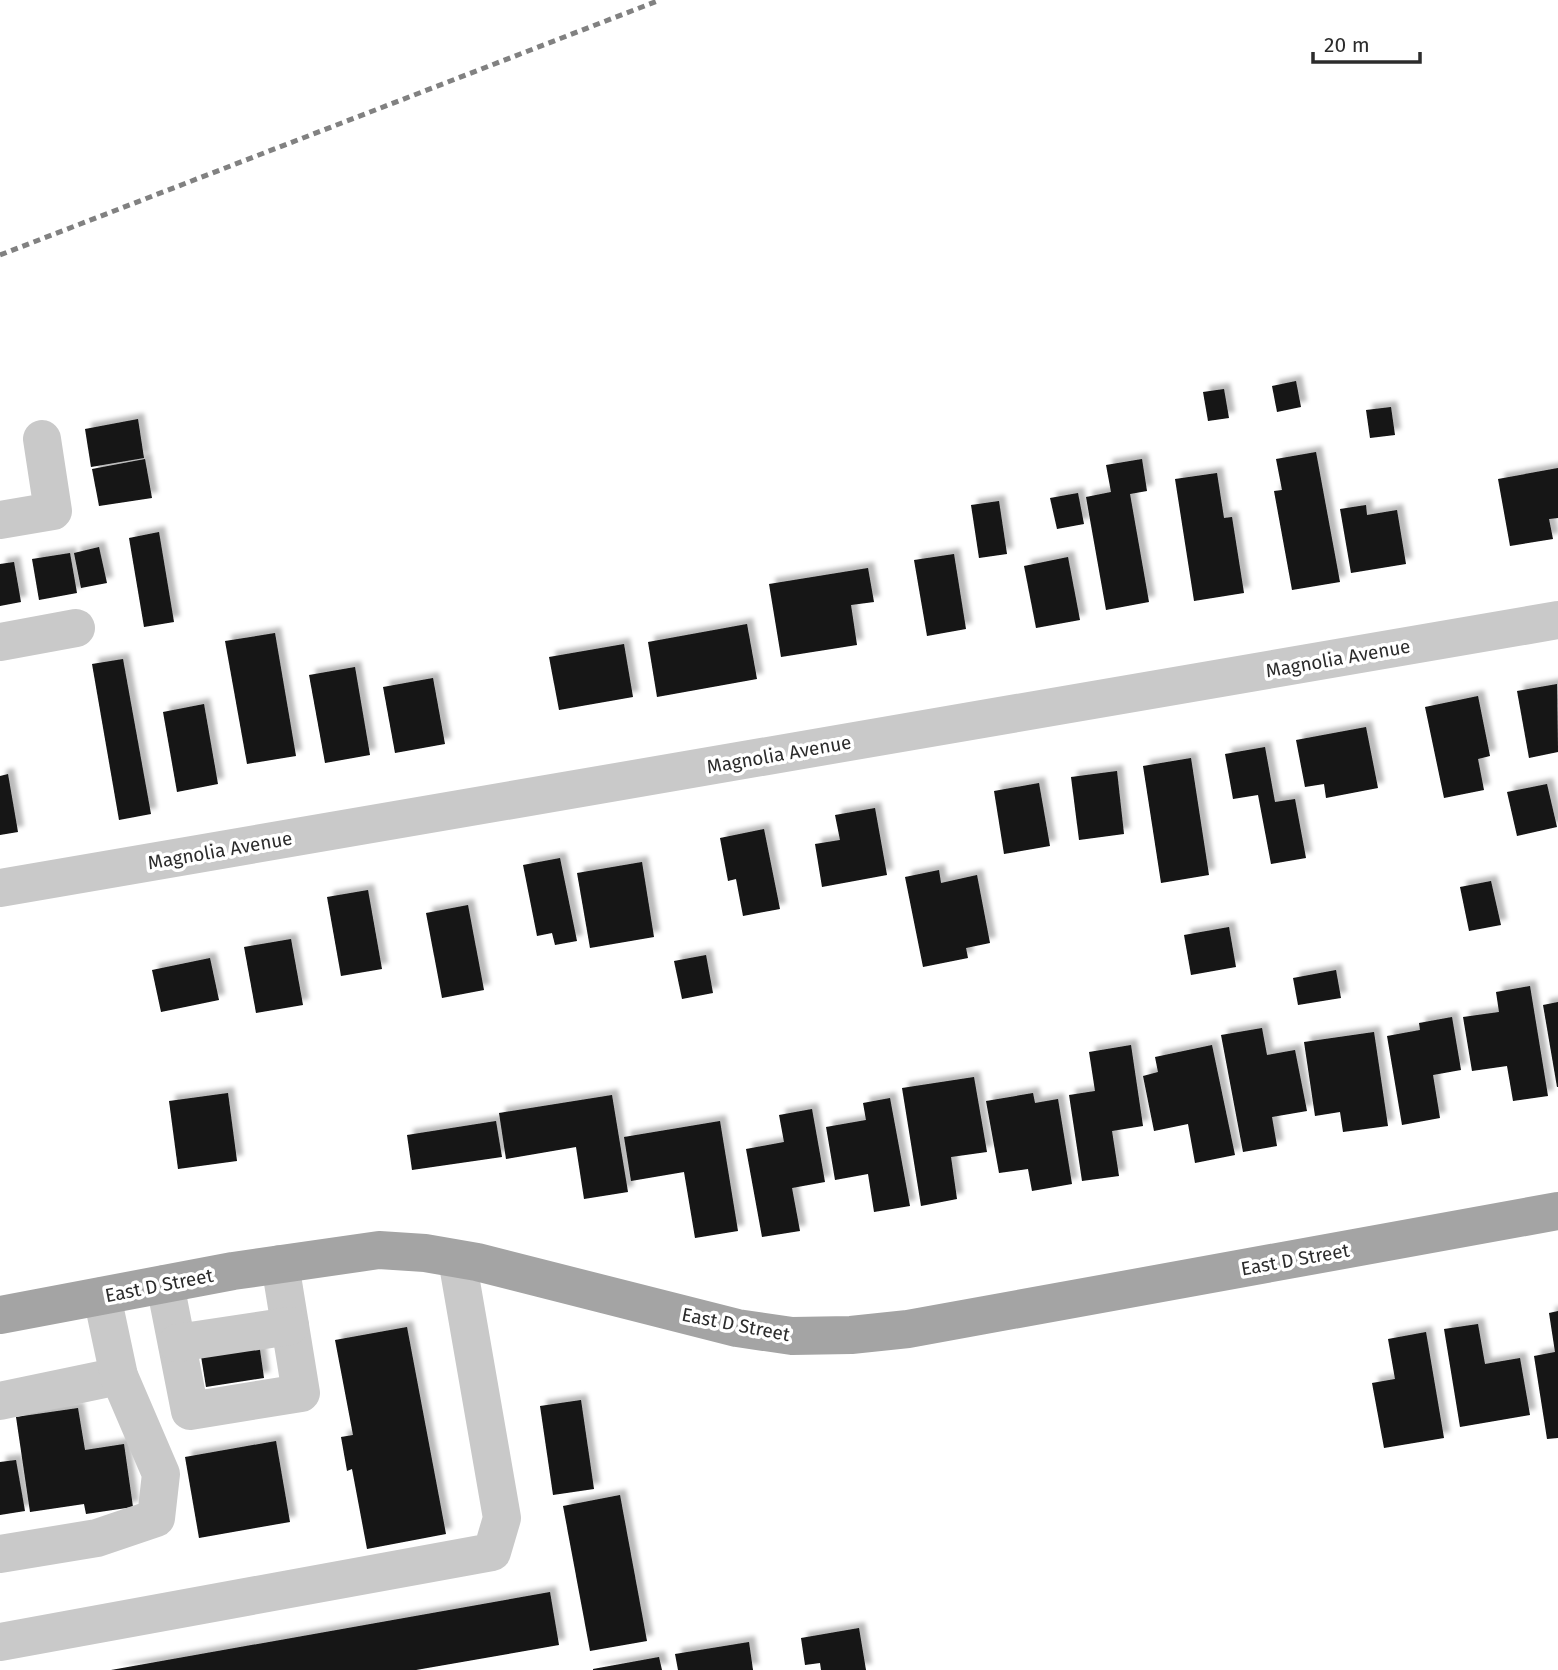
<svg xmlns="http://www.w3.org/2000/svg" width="1558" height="1670" viewBox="0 0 1558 1670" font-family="'Fira Sans',sans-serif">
  <defs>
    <filter id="shadow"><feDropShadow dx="6" dy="-6" stdDeviation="2" flood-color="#0004"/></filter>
  </defs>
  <rect width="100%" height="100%" fill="#fff"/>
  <g fill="#131313" filter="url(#shadow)">
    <path d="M1296,381l5,26 -24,5 -5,-26z"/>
    <path d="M1224,389l5,29 -21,3 -5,-29z"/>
    <path d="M1391,407l4,28 -25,3 -4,-28z"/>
    <path d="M138,419l6,39 -53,9 -6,-38z"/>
    <path d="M1316,452l24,130 -48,8 -18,-99 8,-1 -6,-31z"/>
    <path d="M145,459l7,39 -53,8 -7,-37z"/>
    <path d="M1142,459l5,32 -17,3 19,108 -43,8 -20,-113 25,-5 -5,-27z"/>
    <path d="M1558,468v50l-9,1 4,20 -43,7 -12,-67z"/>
    <path d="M1217,473l7,45 8,-1 12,76 -50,8 -19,-122z"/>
    <path d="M1078,493l6,31 -27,5 -7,-31z"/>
    <path d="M999,501l8,53 -28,4 -8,-53z"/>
    <path d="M1366,505l1,10 30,-5 9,54 -55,9 -11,-64z"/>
    <path d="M159,532l15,90 -30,5 -15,-89z"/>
    <path d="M99,547l8,36 -26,5 -7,-35z"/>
    <path d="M70,553l7,40 -38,7 -7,-41z"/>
    <path d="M954,554l12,75 -39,7 -13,-76z"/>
    <path d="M1068,557l12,63 -44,8 -12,-62z"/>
    <path d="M14,562l7,40 -21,4v-42z"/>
    <path d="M868,568l6,34 -23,3 6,40 -76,12 -12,-73z"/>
    <path d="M747,624l10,55 -100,18 -9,-55z"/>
    <path d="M275,633l21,123 -49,8 -22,-123z"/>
    <path d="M624,644l9,53 -74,13 -10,-53z"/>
    <path d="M123,659l28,155 -32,6 -27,-156z"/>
    <path d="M355,667l15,88 -45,8 -16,-88z"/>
    <path d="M433,678l12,66 -50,9 -12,-66z"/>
    <path d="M1557,684l1,68 -29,6 -12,-67z"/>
    <path d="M1478,696l12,60 -12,3 6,31 -40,8 -19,-91z"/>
    <path d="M204,704l14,80 -41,8 -14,-80z"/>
    <path d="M1366,727l12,61 -52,10 -2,-14 -19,3 -9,-47z"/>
    <path d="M1265,747l10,55 20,-3 11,59 -35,6 -13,-69 -25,4 -8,-45z"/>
    <path d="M1191,758l18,117 -48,8 -18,-117z"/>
    <path d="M1117,771l7,63 -45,6 -8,-63z"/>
    <path d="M8,774l10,58 -18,3v-59z"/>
    <path d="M1039,783l11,63 -46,8 -10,-63z"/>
    <path d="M1547,784l10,43 -40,9 -10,-44z"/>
    <path d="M875,808l12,67 -65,12 -7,-43 25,-4 -5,-25z"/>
    <path d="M764,829l16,80 -37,7 -7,-37 -8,2 -8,-43z"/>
    <path d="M560,858l17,83 -22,4 -3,-12 -15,3 -14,-71z"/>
    <path d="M642,862l12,75 -64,11 -13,-75z"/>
    <path d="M939,870l2,13 36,-8 13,68 -24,5 2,10 -45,9 -18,-90z"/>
    <path d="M1491,881l10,44 -32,6 -9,-44z"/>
    <path d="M368,890l14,79 -41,7 -14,-79z"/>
    <path d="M468,905l16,85 -42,8 -16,-85z"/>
    <path d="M1229,927l7,40 -45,8 -7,-40z"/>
    <path d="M291,939l12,66 -47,8 -12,-66z"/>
    <path d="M706,955l7,38 -31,6 -8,-38z"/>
    <path d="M210,958l9,42 -58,12 -9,-42z"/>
    <path d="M1336,970l5,28 -43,7 -5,-27z"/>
    <path d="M1530,986l18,110 -35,5 -6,-35 -35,5 -9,-54 36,-5 -3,-20z"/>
    <path d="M1558,1002v85h-1l-14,-82z"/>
    <path d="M1452,1017l9,53 -28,5 7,43 -38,7 -15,-89 33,-6 -1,-7z"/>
    <path d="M1262,1028l5,27 28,-5 12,61 -35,6 5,29 -34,6 -22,-117z"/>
    <path d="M1374,1032l14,94 -45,6 -3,-20 -25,4 -11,-74z"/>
    <path d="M1131,1045l12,81 -31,5 7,45 -37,5 -13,-86 26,-4 -6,-39z"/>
    <path d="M1212,1045l23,110 -40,8 -7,-39 -34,7 -11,-55 15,-4 -3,-15z"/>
    <path d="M974,1077l13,75 -36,5 6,42 -36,7 -19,-118z"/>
    <path d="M228,1093l9,68 -59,8 -9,-68z"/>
    <path d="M1033,1093l2,10 23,-4 14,85 -40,7 -4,-22 -29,4 -13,-72z"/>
    <path d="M612,1095l16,97 -44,7 -8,-52 -70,12 -7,-46z"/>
    <path d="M890,1098l20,108 -36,6 -6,-38 -33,6 -9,-53 40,-7 -3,-17z"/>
    <path d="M812,1109l13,73 -33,6 8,43 -38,6 -16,-88 38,-7 -5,-27z"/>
    <path d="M496,1121l6,36 -90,13 -5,-35z"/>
    <path d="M720,1121l18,110 -43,7 -11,-66 -53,9 -7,-44z"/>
    <path d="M1558,1311v127l-11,1 -13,-83 21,-4 -6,-39z"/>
    <path d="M1478,1324l7,40 35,-6 10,57 -70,12 -16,-98z"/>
    <path d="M407,1327l39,207 -79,15 -15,-80 -5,2 -6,-34 12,-2 -18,-95z"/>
    <path d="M1426,1332l18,106 -60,10 -12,-65 23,-4 -7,-40z"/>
    <path d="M258,1336l6,42 -58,9 -7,-43z"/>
    <path d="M581,1400l13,89 -41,6 -13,-89z"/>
    <path d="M78,1408l7,42 39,-6 9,63 -47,7 -2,-10 -54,8 -14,-95z"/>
    <path d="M276,1441l14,81 -91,16 -14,-81z"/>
    <path d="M16,1460l9,51 -25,4v-53z"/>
    <path d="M620,1495l27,146 -57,10 -27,-145z"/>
    <path d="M550,1592l9,53 -143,25h-305z"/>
    <path d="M859,1628l7,42h-45l-1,-7 -15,2 -4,-27z"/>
    <path d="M749,1642l4,28h-75l-3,-16z"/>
    <path d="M659,1657l3,13h-69v-1z"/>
  </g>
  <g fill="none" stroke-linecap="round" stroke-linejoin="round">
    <g stroke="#c9c9c9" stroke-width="38">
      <path d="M0,520l53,-9 -11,-72"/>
      <path d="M0,642l76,-14"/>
      <path d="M0,888l1558,-268"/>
      <path d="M165,1284l25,127 111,-18 -21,-129"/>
      <path d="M177,1343l113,-17"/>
      <path d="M0,1401l119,-25"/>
      <path d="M0,1554l97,-16 59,-20 5,-44 -42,-98 -17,-80"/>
      <path d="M0,1642l492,-90 10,-34 -45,-259"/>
    </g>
    <path stroke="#a4a4a4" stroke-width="38" d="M0,1315l233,-44 146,-21 46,3 52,9 260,66 55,8 59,-1 57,-6 650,-118"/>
    <path stroke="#818181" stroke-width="5" stroke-dasharray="7 5" stroke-linecap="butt" d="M0,255l660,-255"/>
  </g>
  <g text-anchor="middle" stroke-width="7" stroke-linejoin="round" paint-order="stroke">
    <g font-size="19" fill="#2c2c2c" stroke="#fff">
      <text transform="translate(1338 658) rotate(-10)" y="7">Magnolia Avenue</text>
      <text transform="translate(779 754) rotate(-10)" y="7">Magnolia Avenue</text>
      <text transform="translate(220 850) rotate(-10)" y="7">Magnolia Avenue</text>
      <text transform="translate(1295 1259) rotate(-10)" y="7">East D Street</text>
      <text transform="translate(159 1285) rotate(-11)" y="7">East D Street</text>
      <text transform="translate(736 1324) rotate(11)" y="7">East D Street</text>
    </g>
  </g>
  <path d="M1313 52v10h107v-10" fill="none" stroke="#2c2c2c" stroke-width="3.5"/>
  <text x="1324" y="52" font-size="21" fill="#2c2c2c" stroke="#ffffff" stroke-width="5" paint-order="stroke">20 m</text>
</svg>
